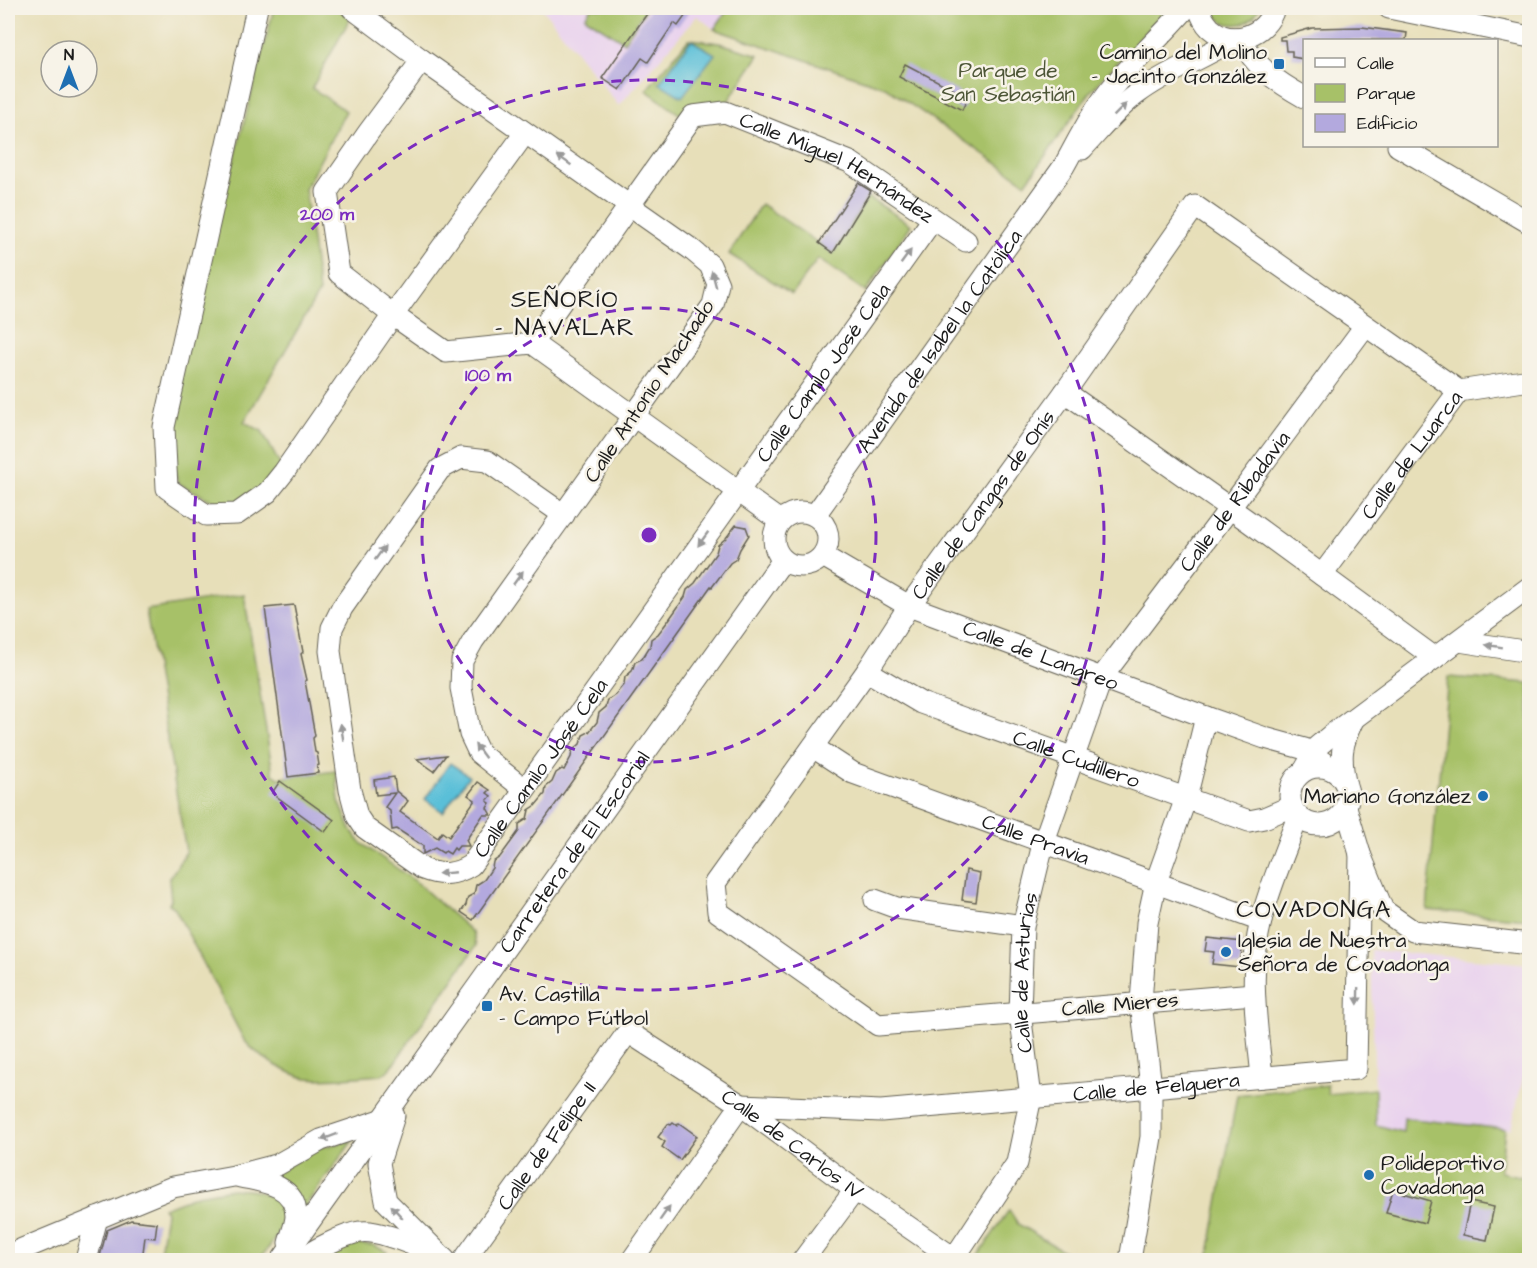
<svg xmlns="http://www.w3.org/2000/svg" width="1537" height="1268" viewBox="0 0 1537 1268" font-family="'Architects Daughter',sans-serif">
  <rect width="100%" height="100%" fill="#f7f3e8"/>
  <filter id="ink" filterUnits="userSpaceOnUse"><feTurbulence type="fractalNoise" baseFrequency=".0167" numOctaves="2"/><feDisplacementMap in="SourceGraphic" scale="12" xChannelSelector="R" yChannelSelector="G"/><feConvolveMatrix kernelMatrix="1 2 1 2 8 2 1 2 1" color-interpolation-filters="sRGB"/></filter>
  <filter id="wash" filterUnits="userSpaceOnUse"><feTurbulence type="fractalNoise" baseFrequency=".008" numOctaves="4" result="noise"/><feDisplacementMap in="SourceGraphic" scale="24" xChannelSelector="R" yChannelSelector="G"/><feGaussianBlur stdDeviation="1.35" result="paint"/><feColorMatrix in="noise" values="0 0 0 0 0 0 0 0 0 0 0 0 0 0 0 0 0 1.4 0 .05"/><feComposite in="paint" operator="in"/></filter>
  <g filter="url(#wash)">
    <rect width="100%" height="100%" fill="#e7dfb9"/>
    <g fill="#e9d2ee">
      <path d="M542,8h187l-15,21 -17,-13 -78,90z"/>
      <path d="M1371,950l158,14v89l-18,76 -107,-11 -1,14 -27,-7z"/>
    </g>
    <g fill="#a7c168" stroke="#626e42" stroke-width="1.5">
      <path d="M274,8h62l15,9 -39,71 34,23 -41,78 14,103 -75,130 18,9 22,41 -47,42 -59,-31 -14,-56z"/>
      <path d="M591,8h56l-23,34 -39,-25z"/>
      <path d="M729,8h439l-77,83 -65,92 -141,-96 -171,-58z"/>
      <path d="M1211,8h48c-9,22 -39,22 -48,0z"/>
      <path d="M689,39l30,4 40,12 -32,48h-26l-22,11 -33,-24z"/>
      <path d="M868,197l43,28 -45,67 -48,-33 -26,35 -63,-40 32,-50 72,49z"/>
      <path d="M244,594l29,180 6,4 57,-7 3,30 12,29 10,13 54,38 58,52 3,13 -86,123 -8,6c-20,1 -57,6 -75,3 -20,-4 -50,-22 -63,-38l-70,-133 -5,-3 2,-4 -2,-21 17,-27 -40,-242z"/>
      <path d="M1448,677l81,6v236l-102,-9z"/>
      <path d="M1327,1085l1,9 47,-5 1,36 27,7 1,-14 101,11 -5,43 29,6v82h-321l29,-165z"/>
      <path d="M353,1140l-50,69 -31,-34 46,-27z"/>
      <path d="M232,1189c20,1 33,1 48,15 7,24 -7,38 -21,56h-100l7,-48 -3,-4 34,-13z"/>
      <path d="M1009,1210l9,14 60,36h-103z"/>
      <path d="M355,1244l18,1 14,7 -6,8h-59l19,-13z"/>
    </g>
    <g fill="#5abfd8" stroke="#3b6e7a" stroke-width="1.5">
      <path d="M691,40l24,14 -33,43 -23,-14z"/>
      <path d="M450,763l19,13 -26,36 -18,-13z"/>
    </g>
    <g id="blocks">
      <g fill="#b3a9de">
        <path d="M651,8h40l-13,18 -4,-3 -26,39 -6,-4 -22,32 -18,-12z"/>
        <path d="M1362,27l45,6 -1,7h-101l-1,19 -12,-2v-6h-6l-1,-11h-5v-3l32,-9z"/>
        <path d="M905,64l63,33 -6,13 -63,-33z"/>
        <path d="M858,183l13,8 -38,62 -14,-10z"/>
        <path d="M736,525l10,2 3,8 -9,14 -4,10 -6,4 -18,24 -1,-1 -238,334 -12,-8 5,-7 2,-8 6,-3 2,-9 8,-5 8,-12 1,-6 7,-5 19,-26v-7l8,-5 2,-9 6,-4 10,-12 1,-7 6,-5 4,-9 6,-4 2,1 7,-13 1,-6 8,-7 3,-9 6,-3 8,-10 2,-9 7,-6 2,-7 7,-5 9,-11 1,-7 7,-6 3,-9 7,-3 8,-13 1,-7 7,-5 10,-13 17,-24 2,-7 8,-7 21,-30 2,-8 8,-7z"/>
        <path d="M294,605l9,47 -2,2 6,26 -2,1 10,55 -2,2 2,14 2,1 2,12 -2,1 1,7 -30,4 -23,-169z"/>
        <path d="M446,755l-12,16 -17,-12z"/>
        <path d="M394,777l2,14 12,10 -8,11 38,26 4,-6 7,5 26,-37 -7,-5 10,-13 12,8 -3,3 4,3 -4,5 3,2 -3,5 4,7h-8l-17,25 3,6h-10l-3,4 -2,-2 -4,6 -5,-3 -2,2 -8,-5 -12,6v-8l-26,-17 -5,1 -2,-19 -5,-4 10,-14 -19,2 -2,-15z"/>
        <path d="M280,781l54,39 -9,12 -53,-39z"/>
        <path d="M966,870l14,3 -4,29 -14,-2z"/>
        <path d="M1207,938l36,4 -3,25 -28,-3 2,-12 -9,-1z"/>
        <path d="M673,1123l4,3 2,-3 18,13 -17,24 -18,-13 3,-5 -7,-5 10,-13 3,1z"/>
        <path d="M1393,1190l38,11 -6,22 -39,-10z"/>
        <path d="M1470,1202l24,5 -7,33 -24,-5z"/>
        <path d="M131,1220l26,3 -2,15 -10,-1 -3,23h-43l8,-30z"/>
      </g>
    </g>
  </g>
  <g filter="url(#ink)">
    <use href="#blocks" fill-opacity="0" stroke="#636053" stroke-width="1.5"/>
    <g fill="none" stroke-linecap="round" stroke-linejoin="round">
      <defs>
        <g id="minor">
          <path d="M257,8l-93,419 3,61 39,27 31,-1 31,-22 16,-20 109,-157 132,-182"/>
          <path d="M352,8l70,52 269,189 19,16 8,19 -5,21 -240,336 -11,20 -1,27 9,46 9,19 45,36"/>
          <path d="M1199,8c2,7 5,14 11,20 22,20 57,7 64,-20"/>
          <path d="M1389,8l141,29"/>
          <path d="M1241,38c12,28 36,44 63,59"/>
          <path d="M422,60l-54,73 -41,59 12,81 54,42 53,37 86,-9 248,178"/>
          <path d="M1398,146l132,77"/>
          <path d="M1082,149c17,-18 36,-42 56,-56 30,-23 66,-34 97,-55"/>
          <path id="s1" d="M532,343l161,-227 32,-4 125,50 116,79"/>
          <path d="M1065,392l183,129 187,137"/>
          <circle cx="801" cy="539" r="27"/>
          <path id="s2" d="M564,515l-77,-54 -26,-3 -21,11 -98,139 -10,20 -2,23 20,139 7,26 8,12 58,41c18,7 32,6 48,-4l462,-646"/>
          <path id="s3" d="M815,515l249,-349c16,-29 30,-58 52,-83 22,-26 48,-49 70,-75"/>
          <path id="s4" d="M823,556l86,50 297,111 59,21 40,11 30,22"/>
          <path id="s5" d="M1322,575l137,-184 71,-11"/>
          <path d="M1459,641l71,11"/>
          <path id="s6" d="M867,671l54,32 328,118 15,-3 28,-12"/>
          <path id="s7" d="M813,747l40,26 408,148"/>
          <circle cx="1319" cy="796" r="29"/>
          <path d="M1304,771l14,-25 12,-10 200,-149"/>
          <path d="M1345,782c-5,-26 -4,-37 8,-62"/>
          <path d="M1346,807l14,47 23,56 30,21 117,13"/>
          <path d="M875,900l22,8 126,18"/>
          <path id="s8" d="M1254,994l-376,31 -160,-113 -3,-29 152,-212 42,-65 156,-214 130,-186 264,185"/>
          <path d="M1262,1077c-5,-52 -14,-105 -1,-156 9,-36 25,-71 37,-105"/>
          <path d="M394,1116l-15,47 7,38 59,59"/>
          <path d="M240,1177c23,4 56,8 56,39 0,8 -5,19 -7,27"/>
          <path d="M8,1255l165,-68 61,-11 43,-11 44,-25 63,-21"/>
          <path d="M86,1260l11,-42"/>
          <path id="s9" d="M282,1260l501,-700"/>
          <path d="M300,1260c12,-9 44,-26 60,-28 17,-3 51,12 68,19"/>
          <path id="s10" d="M464,1260l164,-228 113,73 114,85 100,69"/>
          <path id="s11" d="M632,1260l109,-155 140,6 475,-42 4,-215"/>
          <path d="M803,1260l52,-70"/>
          <path id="s12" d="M953,1260l64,-97 14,-66 -11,-84 3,-87 20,-82 59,-167 128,-169 135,-182"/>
          <path d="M1130,1260l21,-123v-50l-10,-85 6,-79 9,-41 30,-84 20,-81"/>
        </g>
      </defs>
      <use href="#minor" stroke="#636053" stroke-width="23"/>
      <use href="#minor" stroke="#fff" stroke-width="21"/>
    </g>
    <defs><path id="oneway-solid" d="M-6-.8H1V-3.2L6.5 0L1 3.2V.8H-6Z" transform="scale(1.5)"/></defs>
    <g fill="#999">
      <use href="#oneway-solid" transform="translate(1120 110) rotate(-45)"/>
      <use href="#oneway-solid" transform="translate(564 160) rotate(-145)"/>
      <use href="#oneway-solid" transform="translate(906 257) rotate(-54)"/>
      <use href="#oneway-solid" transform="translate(714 279) rotate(-105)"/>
      <use href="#oneway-solid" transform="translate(703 539) rotate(126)"/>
      <use href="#oneway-solid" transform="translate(380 553) rotate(-54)"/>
      <use href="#oneway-solid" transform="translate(518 578) rotate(-54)"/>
      <use href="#oneway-solid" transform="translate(1494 646) rotate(-171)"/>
      <use href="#oneway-solid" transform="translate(342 732) rotate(-99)"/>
      <use href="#oneway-solid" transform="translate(480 751) rotate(-127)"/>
      <use href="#oneway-solid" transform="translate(447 873) rotate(175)"/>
      <use href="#oneway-solid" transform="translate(1358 996) rotate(91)"/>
      <use href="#oneway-solid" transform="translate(329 1137) rotate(160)"/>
      <use href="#oneway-solid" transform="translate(397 1212) rotate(-133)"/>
      <use href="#oneway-solid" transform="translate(665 1213) rotate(-55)"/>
    </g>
  </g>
  <g fill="none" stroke="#7b2cbf" stroke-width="3" stroke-dasharray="10 8">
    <circle cx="649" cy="535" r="227"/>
    <circle cx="649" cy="535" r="455"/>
  </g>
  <g fill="#1f6fb2" stroke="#f7f3e8" stroke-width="2">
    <rect x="1273" y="58" width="12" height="12" rx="3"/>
    <circle cx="1483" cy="796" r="6"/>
    <circle cx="1226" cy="952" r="6"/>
    <rect x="481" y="1000" width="12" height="12" rx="3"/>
    <circle cx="1369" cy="1175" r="6"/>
  </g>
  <g text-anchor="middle" stroke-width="5" stroke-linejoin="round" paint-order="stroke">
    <g font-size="21" fill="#1c1c1c" stroke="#f7f3e8" text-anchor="start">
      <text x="1267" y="59" text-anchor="end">Camino del Molino<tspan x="1267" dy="24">- Jacinto González</tspan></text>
      <text x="1471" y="803" text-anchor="end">Mariano González</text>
      <text x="1238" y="947">Iglesia de Nuestra<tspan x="1238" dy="24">Señora de Covadonga</tspan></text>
      <text x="499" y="1001">Av. Castilla<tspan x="499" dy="24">- Campo Fútbol</tspan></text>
      <text x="1381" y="1170">Polideportivo<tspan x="1381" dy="24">Covadonga</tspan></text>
    </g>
    <g font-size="21" fill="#4d5637" stroke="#f7f3e8">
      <text x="1008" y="77">Parque de<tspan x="1008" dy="24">San Sebastián</tspan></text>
    </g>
    <g font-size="21" fill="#1c1c1c" stroke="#f7f3e8">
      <text dy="7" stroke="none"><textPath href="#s1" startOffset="436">Calle Miguel Hernández</textPath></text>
      <text dy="7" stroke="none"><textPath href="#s3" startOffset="214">Avenida de Isabel la Católica</textPath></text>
      <text dy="7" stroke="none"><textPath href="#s2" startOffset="1268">Calle Camilo José Cela</textPath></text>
      <text transform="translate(649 391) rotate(-56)" y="7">Calle Antonio Machado</text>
      <text dy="7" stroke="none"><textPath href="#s5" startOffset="150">Calle de Luarca</textPath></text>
      <text dy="7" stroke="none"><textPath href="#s12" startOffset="837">Calle de Ribadavia</textPath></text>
      <text dy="7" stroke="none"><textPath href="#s8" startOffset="1066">Calle de Cangas de Onís</textPath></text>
      <text dy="7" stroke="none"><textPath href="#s4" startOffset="240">Calle de Langreo</textPath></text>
      <text dy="7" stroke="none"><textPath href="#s6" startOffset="228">Calle Cudillero</textPath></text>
      <text dy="7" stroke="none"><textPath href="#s2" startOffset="782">Calle Camilo José Cela</textPath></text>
      <text dy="7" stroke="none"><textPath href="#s7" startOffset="242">Calle Pravia</textPath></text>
      <text dy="7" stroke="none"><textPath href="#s9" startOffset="502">Carretera de El Escorial</textPath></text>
      <text dy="7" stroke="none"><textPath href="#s12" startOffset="309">Calle de Asturias</textPath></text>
      <text transform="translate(1120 1004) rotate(-5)" y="7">Calle Mieres</text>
      <text dy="7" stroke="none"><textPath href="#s11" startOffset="606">Calle de Felguera</textPath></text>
      <text dy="7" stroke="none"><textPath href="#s10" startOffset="480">Calle de Carlos IV</textPath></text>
      <text dy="7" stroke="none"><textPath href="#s10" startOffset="141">Calle de Felipe II</textPath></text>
    </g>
    <g font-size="24" letter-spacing="1.5" fill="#1c1c1c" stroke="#f7f3e8">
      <text x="565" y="307">SEÑORÍO<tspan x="565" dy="28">- NAVALAR</tspan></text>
      <text x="1314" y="917">COVADONGA</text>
    </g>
  </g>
  <circle cx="649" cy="535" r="9" fill="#7b2cbf" stroke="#f7f3e8" stroke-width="3"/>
  <g font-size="18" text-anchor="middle" font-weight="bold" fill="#7b2cbf" stroke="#f7f3e8" stroke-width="5" stroke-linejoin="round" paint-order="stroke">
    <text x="327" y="220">200 m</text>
    <text x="488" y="381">100 m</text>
  </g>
  <rect width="1537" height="1268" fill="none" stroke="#f7f3e8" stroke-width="30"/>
  <rect x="1303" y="39" width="195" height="108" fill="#f7f3e8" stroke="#9f9d96" stroke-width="1.5"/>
  <rect x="1315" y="58" width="30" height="9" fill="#ffffff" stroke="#9f9d96" stroke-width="1.5"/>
  <text x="1357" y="69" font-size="18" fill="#1c1c1c">Calle</text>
  <rect x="1315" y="84" width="30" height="18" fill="#a7c168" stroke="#9f9d96" stroke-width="1.5"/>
  <text x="1357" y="99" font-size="18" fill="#1c1c1c">Parque</text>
  <rect x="1315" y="114" width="30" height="18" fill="#b3a9de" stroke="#9f9d96" stroke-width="1.5"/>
  <text x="1357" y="129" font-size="18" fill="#1c1c1c">Edificio</text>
  <g transform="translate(69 69)"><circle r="28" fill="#f7f3e8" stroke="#9f9d96" stroke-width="1.5"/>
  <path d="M0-4.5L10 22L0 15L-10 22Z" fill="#1f6fb2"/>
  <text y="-9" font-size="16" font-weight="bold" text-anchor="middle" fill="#1c1c1c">N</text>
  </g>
</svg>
